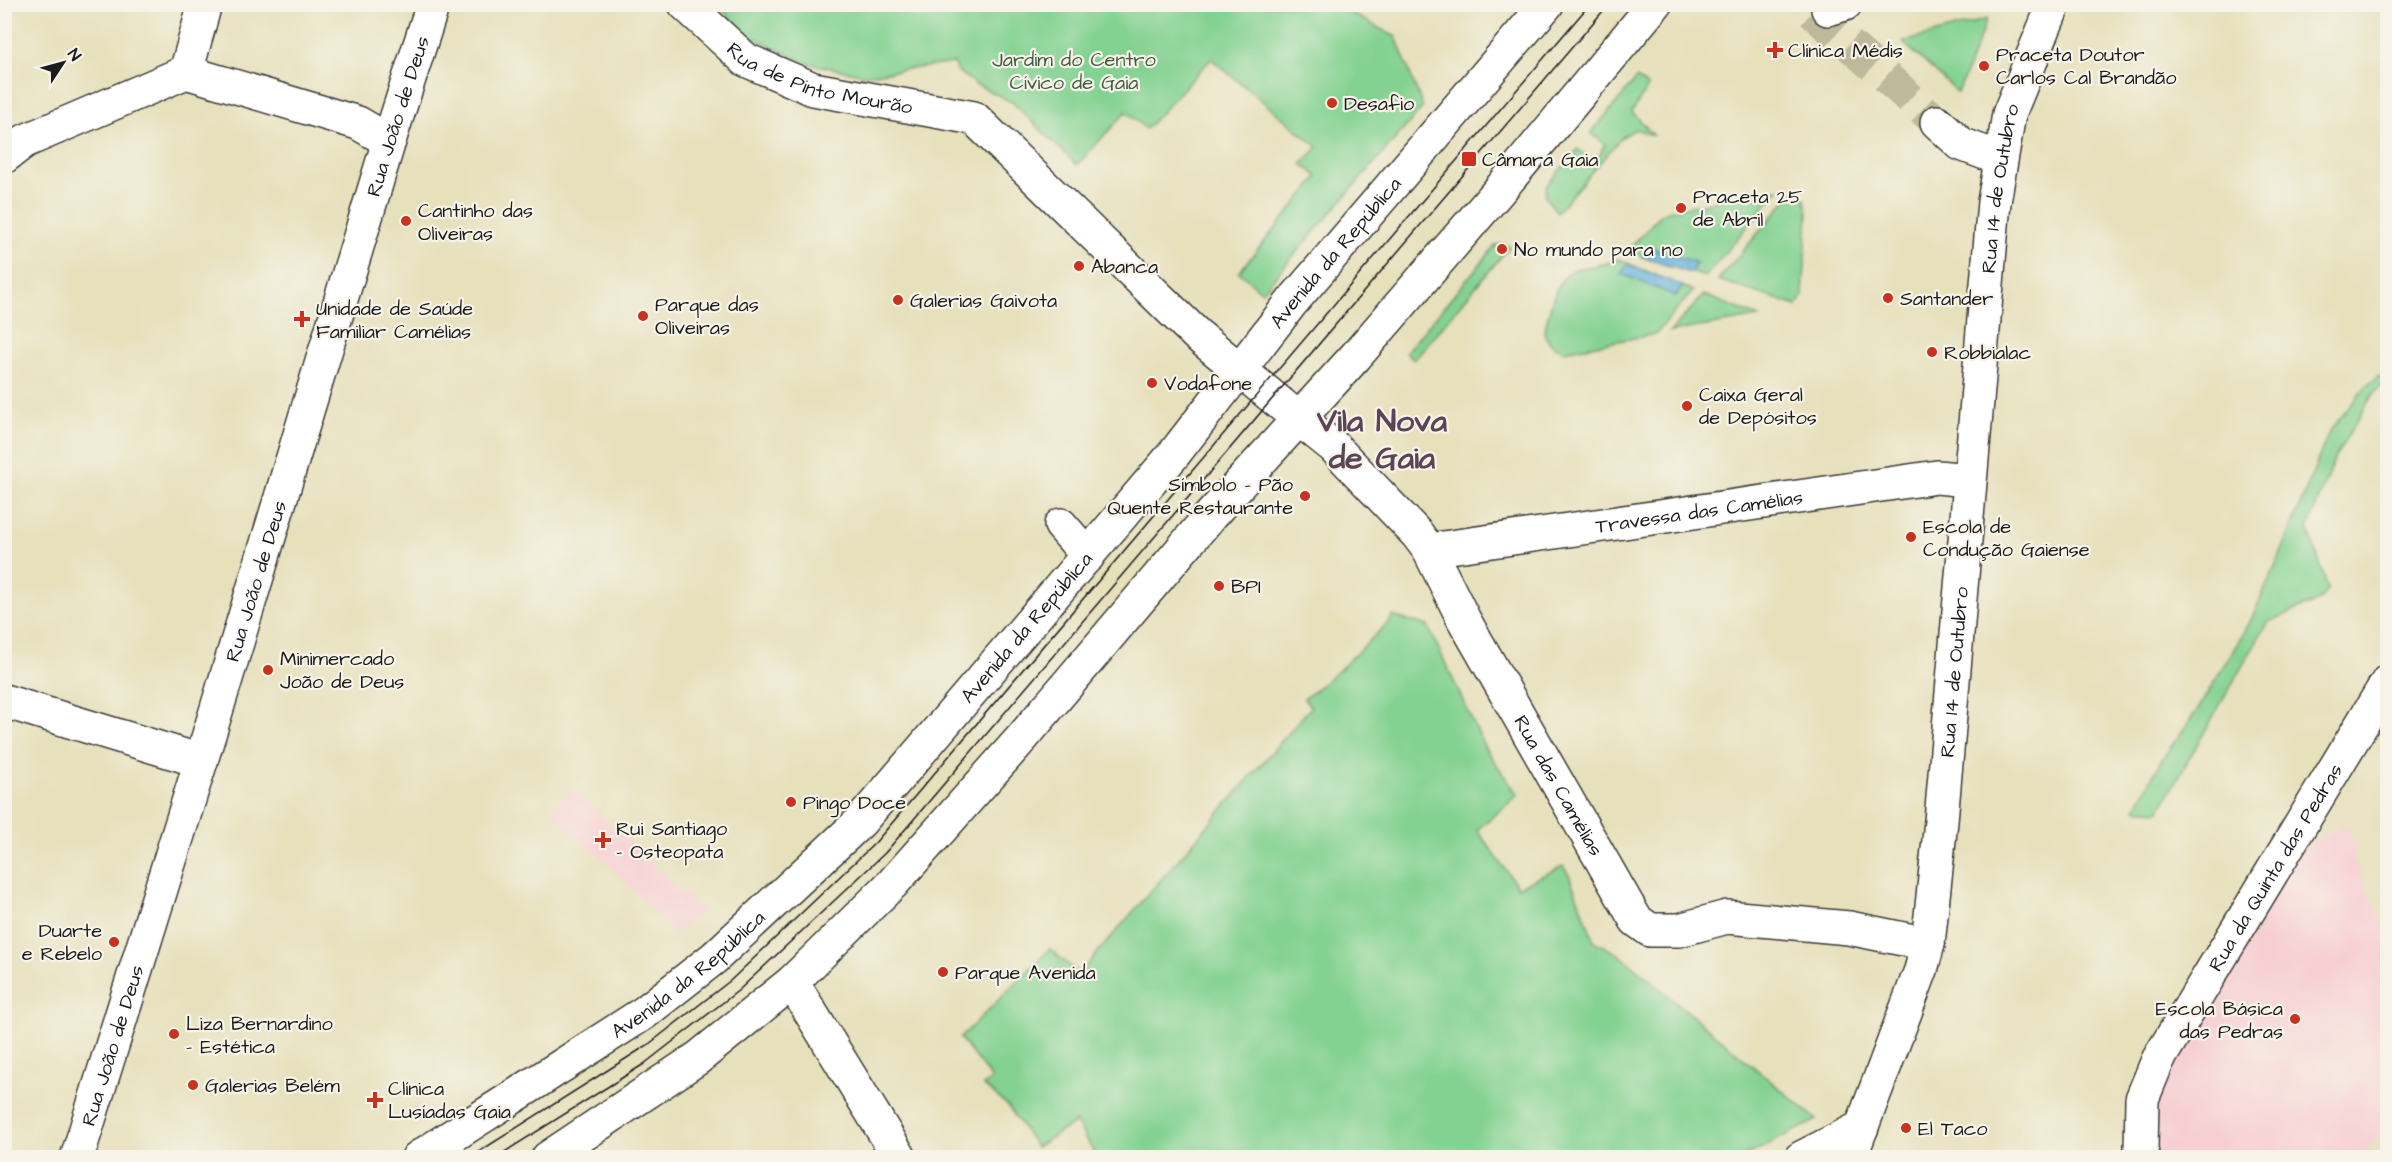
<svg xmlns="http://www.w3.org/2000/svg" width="2392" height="1162" viewBox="0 0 2392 1162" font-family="'Architects Daughter',sans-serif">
  <rect width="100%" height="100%" fill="#f7f3e8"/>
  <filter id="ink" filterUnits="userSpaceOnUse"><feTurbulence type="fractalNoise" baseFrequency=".0167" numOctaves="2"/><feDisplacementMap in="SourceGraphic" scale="12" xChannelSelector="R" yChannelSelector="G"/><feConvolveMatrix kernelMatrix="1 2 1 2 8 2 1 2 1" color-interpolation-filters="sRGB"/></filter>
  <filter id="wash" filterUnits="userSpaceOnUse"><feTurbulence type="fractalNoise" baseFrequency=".008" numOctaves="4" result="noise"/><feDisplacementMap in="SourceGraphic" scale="24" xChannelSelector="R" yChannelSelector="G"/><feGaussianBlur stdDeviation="1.35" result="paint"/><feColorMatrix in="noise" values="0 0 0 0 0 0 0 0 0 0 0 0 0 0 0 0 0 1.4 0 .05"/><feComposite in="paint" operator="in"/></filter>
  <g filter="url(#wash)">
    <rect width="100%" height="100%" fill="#e6e0bb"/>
    <g fill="#f7cfd3">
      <path d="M572,789l132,123 -28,22 -65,-66 -61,-57z"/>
      <path d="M2345,824l13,28 -6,4 35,78v197l-31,26h-196l-7,-18 -2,-34 153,-259z"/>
    </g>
    <g fill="#83d291" stroke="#507756" stroke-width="1.5">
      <path d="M717,5h619l60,32 27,70 -161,185 -23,-20 79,-95 -16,-13 16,-17 -107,-88 -65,70 -20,-17 -49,53 -65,-63 -37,-18 -19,-14 -2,-7 -90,12 -57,-12 -58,-27z"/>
      <path d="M1987,19l-29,74 -55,-51z"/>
      <path d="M1637,78l11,9 -16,25 22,24 -18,-7 -14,8 -65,75 -12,-15 1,-11 32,-37 15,13 9,-10 -1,-2 4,-5 -14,-12z"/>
      <path d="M1779,189l-74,88 -78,-26 34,-37 10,-4z"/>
      <path d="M1794,191l11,8 3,13 -5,83 -6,11 -79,-26z"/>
      <path d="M1504,244l6,2 -96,114 -8,-8 90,-107z"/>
      <path d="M1618,259l75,32 -37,43 -93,17c-10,-5 -17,-9 -19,-20 7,-22 10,-58 36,-63 14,-2 26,-3 38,-9z"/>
      <path d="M1704,295l55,22 -89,15z"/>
      <path d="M2387,370v11l-14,13 -38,63 -27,71 20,61 -7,10 -54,24 -108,188 -24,-2 26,-48 37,-52 51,-85 31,-68 49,-124 37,-46z"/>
      <path d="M1392,616l36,10 57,122 33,47 -41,35 41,57 45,-21 6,9 25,66 26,14 197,165 -74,37 -646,1 -21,-36 -40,25 -28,-41 -25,-21 9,-6 -32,-41 90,-89 29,25 232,-267 -7,-8 33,-27 54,-52z"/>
    </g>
    <g fill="#60b0da" stroke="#3e667b" stroke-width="1.5">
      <path d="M1649,247l48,16 -7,10 -48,-16z"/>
      <path d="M1628,264l55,22 -7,10 -55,-22z"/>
    </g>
  </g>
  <g filter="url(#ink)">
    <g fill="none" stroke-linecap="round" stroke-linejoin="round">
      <path stroke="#beb99b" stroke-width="33" stroke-dasharray="33 16" stroke-linecap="butt" d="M1812,12l125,110"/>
      <defs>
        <g id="minor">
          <path id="s1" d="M685,4l61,56 67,29 161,29 222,216 44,36"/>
          <path d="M1828,9l17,-5"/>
          <path d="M186,72l19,-68"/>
          <path d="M1937,122l24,22 40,15"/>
          <path d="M4,157l21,-16 161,-69 172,51 31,18"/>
          <path id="s2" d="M1299,419l35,28 83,87 12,16 35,70 172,300 14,10h29l48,-13 122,11 79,16"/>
          <path d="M1061,525l27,31"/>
          <path id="s3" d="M1429,550l508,-73 32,3"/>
          <path d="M4,701l197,60"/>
          <path d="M792,982l108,176"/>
          <path id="s4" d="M77,1158l124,-397 188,-620 44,-137"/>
          <path d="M1801,1158l61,-31"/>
          <path id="s5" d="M1850,1158l71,-188 7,-26 13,-123 53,-619 15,-88 45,-110"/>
          <path id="s6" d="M2143,1158l-2,-8 1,-51 16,-39 230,-379"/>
        </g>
        <g id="major">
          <path d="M1240,370l59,49"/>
          <path id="s7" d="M418,1158l226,-145 70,-55 146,-136 314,-368 118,-152 255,-298"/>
          <path d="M548,1158l150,-100 94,-76 100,-98 130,-146 189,-223 145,-159 141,-163 158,-189"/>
        </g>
      </defs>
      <use href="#minor" stroke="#3a3934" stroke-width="36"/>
      <use href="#major" stroke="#3a3934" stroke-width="36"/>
      <use href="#minor" stroke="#fff" stroke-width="33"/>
      <use href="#major" stroke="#fff" stroke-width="33"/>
      <g stroke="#1c1c1c" stroke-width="1.5">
        <path d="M469,1158l180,-114 82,-64 144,-137 715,-839"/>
        <path d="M495,1158l149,-94 95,-74 146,-137 724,-849"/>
      </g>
    </g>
  </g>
  <g fill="#c8321e" stroke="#f7f3e8" stroke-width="2">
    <path d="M1772 41h6v6h6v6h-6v6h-6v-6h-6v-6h6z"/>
    <circle cx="1984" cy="66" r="6"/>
    <circle cx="1332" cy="103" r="6"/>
    <rect x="1461" y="151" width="16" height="16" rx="3"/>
    <circle cx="1681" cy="208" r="6"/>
    <circle cx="406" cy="221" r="6"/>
    <circle cx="1502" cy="249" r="6"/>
    <circle cx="1079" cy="266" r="6"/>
    <circle cx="1888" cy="298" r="6"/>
    <circle cx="898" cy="300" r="6"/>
    <circle cx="643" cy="316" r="6"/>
    <path d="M299 310h6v6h6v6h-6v6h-6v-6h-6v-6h6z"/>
    <circle cx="1932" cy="352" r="6"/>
    <circle cx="1152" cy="383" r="6"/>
    <circle cx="1687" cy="406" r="6"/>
    <circle cx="1305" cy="496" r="6"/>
    <circle cx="1911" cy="537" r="6"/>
    <circle cx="1219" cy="586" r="6"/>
    <circle cx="268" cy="670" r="6"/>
    <circle cx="791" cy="802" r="6"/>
    <path d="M600 831h6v6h6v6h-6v6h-6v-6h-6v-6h6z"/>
    <circle cx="114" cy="942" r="6"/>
    <circle cx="943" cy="972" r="6"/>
    <circle cx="2295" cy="1019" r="6"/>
    <circle cx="174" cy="1034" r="6"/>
    <circle cx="193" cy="1085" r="6"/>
    <path d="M372 1091h6v6h6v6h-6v6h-6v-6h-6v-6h6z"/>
    <circle cx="1906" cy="1128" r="6"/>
  </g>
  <g text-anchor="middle" stroke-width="4.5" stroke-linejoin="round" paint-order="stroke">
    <g font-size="20" fill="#1c1c1c" stroke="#f7f3e8" text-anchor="start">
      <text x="1788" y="57">Clínica Médis</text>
      <text x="1996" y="61">Praceta Doutor<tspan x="1996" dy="23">Carlos Cal Brandão</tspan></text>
      <text x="1344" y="110">Desafio</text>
      <text x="1482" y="166">Câmara Gaia</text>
      <text x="1693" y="203">Praceta 25<tspan x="1693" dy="23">de Abril</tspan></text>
      <text x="418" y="217">Cantinho das<tspan x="418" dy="23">Oliveiras</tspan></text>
      <text x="1514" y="256">No mundo para no</text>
      <text x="1091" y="273">Abanca</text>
      <text x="1900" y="305">Santander</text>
      <text x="910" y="307">Galerias Gaivota</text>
      <text x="655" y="311">Parque das<tspan x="655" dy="23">Oliveiras</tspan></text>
      <text x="316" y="315">Unidade de Saúde<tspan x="316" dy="23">Familiar Camélias</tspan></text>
      <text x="1944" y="359">Robbialac</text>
      <text x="1164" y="390">Vodafone</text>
      <text x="1699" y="401">Caixa Geral<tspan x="1699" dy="23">de Depósitos</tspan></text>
      <text x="1293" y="491" text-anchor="end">Símbolo - Pão<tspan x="1293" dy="23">Quente Restaurante</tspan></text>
      <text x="1923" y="533">Escola de<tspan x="1923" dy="23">Condução Gaiense</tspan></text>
      <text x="1231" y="593">BPI</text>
      <text x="280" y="665">Minimercado<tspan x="280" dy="23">João de Deus</tspan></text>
      <text x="803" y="809">Pingo Doce</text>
      <text x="616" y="835">Rui Santiago<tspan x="616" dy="23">- Osteopata</tspan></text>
      <text x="102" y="937" text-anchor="end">Duarte<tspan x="102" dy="23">e Rebelo</tspan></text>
      <text x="955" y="979">Parque Avenida</text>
      <text x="2283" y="1015" text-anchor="end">Escola Básica<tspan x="2283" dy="23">das Pedras</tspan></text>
      <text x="186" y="1030">Liza Bernardino<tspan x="186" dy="23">- Estética</tspan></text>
      <text x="205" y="1092">Galerias Belém</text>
      <text x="388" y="1095">Clínica<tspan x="388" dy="23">Lusíadas Gaia</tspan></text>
      <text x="1918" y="1135">El Taco</text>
    </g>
    <g font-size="20" fill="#405c45" stroke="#f7f3e8">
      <text x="1074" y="66">Jardim do Centro<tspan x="1074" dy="23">Cívico de Gaia</tspan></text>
    </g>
    <g font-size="20" fill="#1c1c1c" stroke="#f7f3e8">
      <text dy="7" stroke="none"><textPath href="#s1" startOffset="159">Rua de Pinto Mourão</textPath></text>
      <text dy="7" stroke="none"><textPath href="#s4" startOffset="1090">Rua João de Deus</textPath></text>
      <text dy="7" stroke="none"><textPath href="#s5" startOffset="987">Rua 14 de Outubro</textPath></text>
      <text dy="7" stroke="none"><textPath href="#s7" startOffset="1299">Avenida da República</textPath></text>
      <text dy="7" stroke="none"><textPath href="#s3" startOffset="273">Travessa das Camélias</textPath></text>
      <text dy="7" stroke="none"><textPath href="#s4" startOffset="604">Rua João de Deus</textPath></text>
      <text dy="7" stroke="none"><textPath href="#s7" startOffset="813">Avenida da República</textPath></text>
      <text dy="7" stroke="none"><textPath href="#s5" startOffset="501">Rua 14 de Outubro</textPath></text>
      <text dy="7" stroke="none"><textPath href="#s2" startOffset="454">Rua das Camélias</textPath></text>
      <text dy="7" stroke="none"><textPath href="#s6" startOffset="327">Rua da Quinta das Pedras</textPath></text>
      <text dy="7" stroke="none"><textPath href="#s7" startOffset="327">Avenida da República</textPath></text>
      <text dy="7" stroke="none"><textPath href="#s4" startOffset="118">Rua João de Deus</textPath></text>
    </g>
    <g font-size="32" font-weight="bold" fill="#5a4456" stroke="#f7f3e8">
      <text x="1382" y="431">Vila Nova<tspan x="1382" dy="37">de Gaia</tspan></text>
    </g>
  </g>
  <rect width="2392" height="1162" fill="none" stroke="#f7f3e8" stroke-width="24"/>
  <g transform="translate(63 63) rotate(54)" stroke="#f7f3e8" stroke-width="4.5" paint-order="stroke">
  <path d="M0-4.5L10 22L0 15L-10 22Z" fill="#1c1c1c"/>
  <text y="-9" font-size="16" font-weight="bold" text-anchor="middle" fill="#1c1c1c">N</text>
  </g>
</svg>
